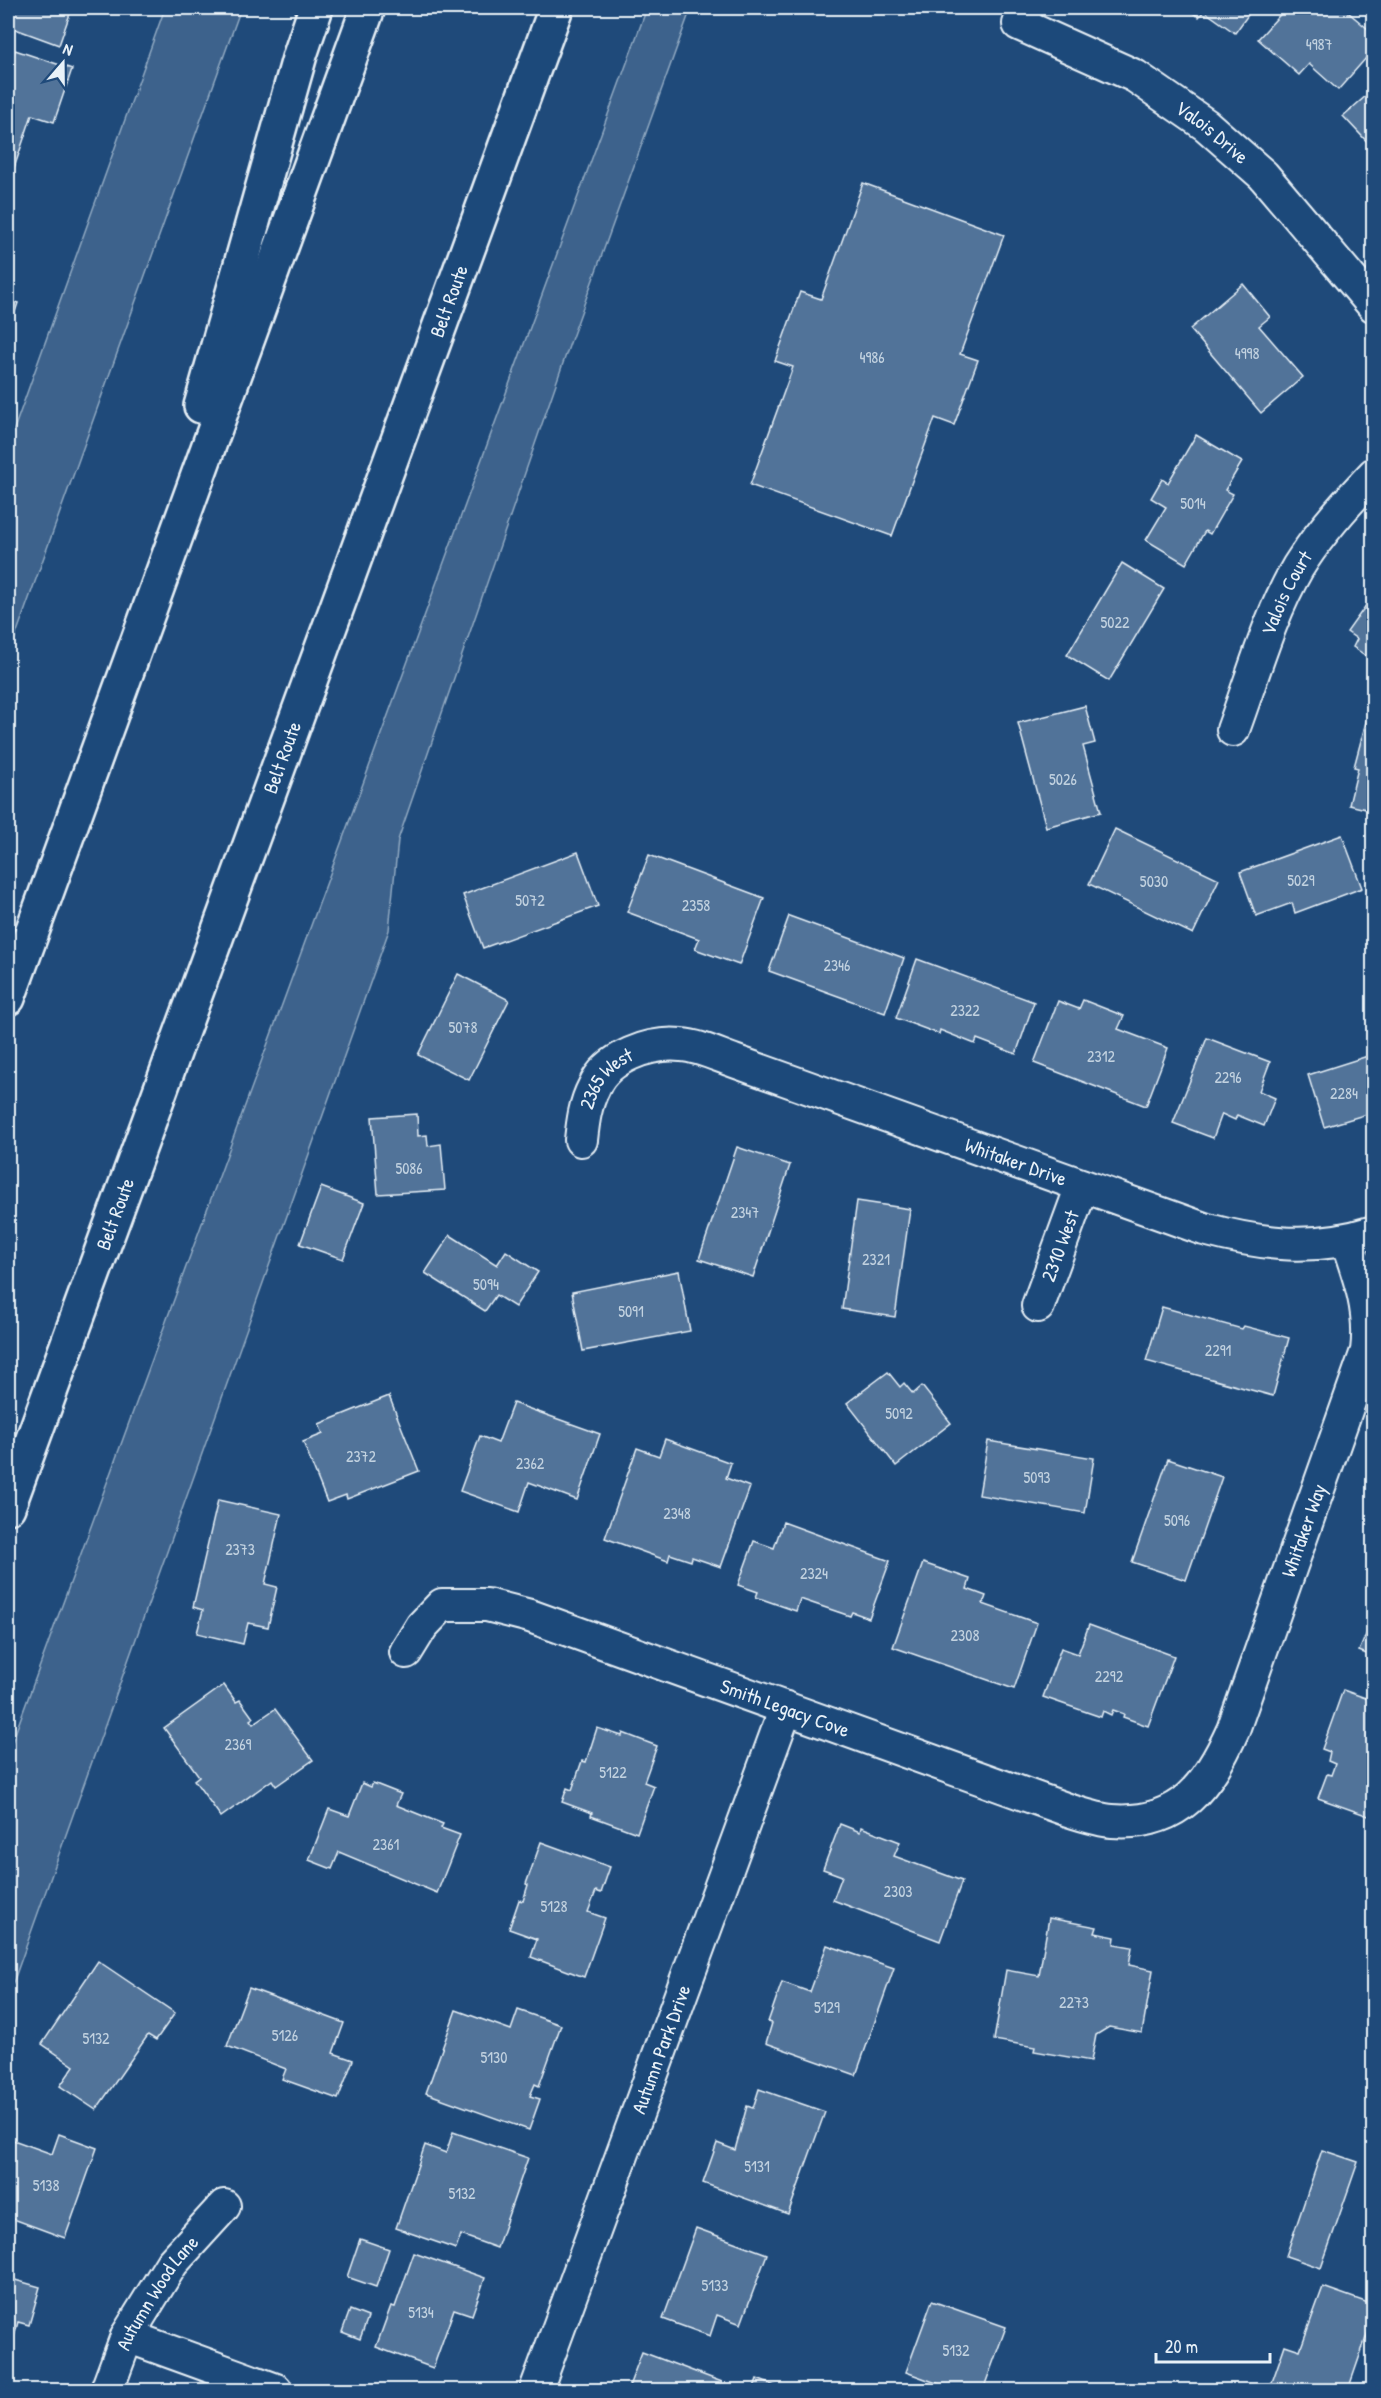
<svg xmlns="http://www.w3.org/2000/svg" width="1381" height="2398" viewBox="0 0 1381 2398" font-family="'Patrick Hand',sans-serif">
  <rect width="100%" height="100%" fill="#1f4a7a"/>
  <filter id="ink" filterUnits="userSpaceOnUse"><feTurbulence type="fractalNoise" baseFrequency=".0167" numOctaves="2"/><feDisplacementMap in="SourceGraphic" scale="12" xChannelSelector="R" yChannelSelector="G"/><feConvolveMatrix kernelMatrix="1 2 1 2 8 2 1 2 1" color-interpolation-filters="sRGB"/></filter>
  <g filter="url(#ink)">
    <g fill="#3c628c" stroke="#92aac2" stroke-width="1.5">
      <path d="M165,8h76l-233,649v-211z"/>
      <path d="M647,8h44l-121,335 -172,497 -9,90 -381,1067v-244z"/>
    </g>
    <g fill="#517399" stroke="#e8f1f8" stroke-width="1.5">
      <path d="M16,8h56l-13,37 -49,-18z"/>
      <path d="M1185,8h68l-18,25 -31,-22 -5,6z"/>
      <path d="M1286,8h57l31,26v15l-36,41 -29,-26 -10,11 -41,-36z"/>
      <path d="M15,50l57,19 -18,53 -22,-7 -18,53 -6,-2v-94z"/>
      <path d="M1374,89v60l-31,-33z"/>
      <path d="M863,183l141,52 -44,119 18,6 -24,65 -19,-7 -43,118 -142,-51 43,-118 -18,-6 25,-69 21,7z"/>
      <path d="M1243,284l27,33 -11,9 44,51 -42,36 -71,-84z"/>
      <path d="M8,299l10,4 -9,27 -1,-1z"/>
      <path d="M1196,435l46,27 -17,28 8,4 -23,40 -5,-3 -19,33 -40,-24 20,-33 -15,-9 11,-19 6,4z"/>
      <path d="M1122,563l42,26 -55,92 -42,-26z"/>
      <path d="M1374,594v67l-21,-14 4,-8 -10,-7z"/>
      <path d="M1371,703l3,1v107l-25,-6 9,-37 -4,-1z"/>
      <path d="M1085,706l10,37 -12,3 18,66 -55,15 -28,-104z"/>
      <path d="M1115,829l104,50 -26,55 -104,-50z"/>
      <path d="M1342,835l20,53 -67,25 -3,-10 -36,13 -16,-44z"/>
      <path d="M578,852l20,54 -115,42 -20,-53z"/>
      <path d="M649,855l115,43 -25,67 -44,-16 4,-10 -72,-27z"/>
      <path d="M789,916l115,42 -19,55 -116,-42z"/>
      <path d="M917,959l117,43 -18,52 -39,-15 -2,5 -35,-14 -1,4 -43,-16z"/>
      <path d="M458,974l51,26 -40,80 -51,-25z"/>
      <path d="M1083,1000l41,16 -6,13 50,19 -22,58 -112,-43 24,-62 21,8z"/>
      <path d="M1207,1038l63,24 -11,29 16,7 -11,28 -27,-11 -2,5 -13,-6 -9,24 -40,-15z"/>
      <path d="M1374,1054v58l-50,15 -16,-52z"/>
      <path d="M417,1114l1,22 9,-1 1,11 13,-2 4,46 -67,4 -6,-77z"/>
      <path d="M737,1147l53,18 -37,112 -54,-18z"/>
      <path d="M321,1187l43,16 -21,56 -43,-15z"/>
      <path d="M857,1201l53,8 -15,108 -53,-8z"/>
      <path d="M450,1235l47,30 9,-14 32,21 -23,35 -19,-12 -11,16 -60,-38z"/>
      <path d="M679,1271l11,60 -107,20 -11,-59z"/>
      <path d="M1162,1307l80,22 2,-3 45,12 -16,58 -127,-35z"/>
      <path d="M888,1372l12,15 4,-4 9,11 9,-8 29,37 -55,43 -49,-63z"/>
      <path d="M389,1396l30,75 -72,28 -1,-4 -19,7 -24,-60 20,-8 -4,-10z"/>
      <path d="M513,1403l87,31 -23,66 -48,-18 -10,30 -59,-21 20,-55 18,7z"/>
      <path d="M665,1439l66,24 -5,15 24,9 -29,80 -29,-10 -1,4 -21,-7 -2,7 -63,-23 32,-90 22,8z"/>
      <path d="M988,1441l106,17 -9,55 -106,-18z"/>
      <path d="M1168,1459l54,18 -36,103 -54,-18z"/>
      <path d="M218,1500l63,14 -16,70 12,3 -9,40 -20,-4 -5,21 -46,-11 6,-23 -10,-3z"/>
      <path d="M783,1522l107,39 -21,57 -17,-6 -2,4 -50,-17 -4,12 -40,-14 2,-5 -20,-7 16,-44 20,7z"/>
      <path d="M923,1563l47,16 -3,10 19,7 -3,8 54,19 -23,66 -121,-42z"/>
      <path d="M1374,1616v41l-15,-6z"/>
      <path d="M1089,1625l85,31 -26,70 -25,-9 1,-3 -11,-4 -2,5 -8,-4 -2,6 -58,-20 18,-49 17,6z"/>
      <path d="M224,1685l12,17 4,-2 13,18 -3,2 3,4 22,-15 38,51 -37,26 -4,-6 -51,37 -27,-37 5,-4 -35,-48z"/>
      <path d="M1343,1690l31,11v117l-56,-20 9,-24 4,1 4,-11 -7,-3 2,-9 -8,-3z"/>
      <path d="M597,1728l25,8 1,-3 34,13 -13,36 10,4 -17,47 -46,-17 1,-3 -30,-11 5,-14 5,2 10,-29 4,1z"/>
      <path d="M362,1783l9,4 2,-4 28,11 -5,11 47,19 -2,4 19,7 -23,58 -98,-41 -7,17 -23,-9 20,-51 20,7z"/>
      <path d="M840,1824l20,8 1,-5 39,15 -6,14 68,25 -22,60 -107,-41 9,-24 -19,-7z"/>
      <path d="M541,1842l69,25 -9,26 -5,-2 -8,21 17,6 -21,59 -53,-20 6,-18 -28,-10 10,-29 4,1 5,-16 -2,-1z"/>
      <path d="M1049,1918l48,9 -2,6 20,4 -1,7 18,3 -3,18 24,5 -11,63 -33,-6 -13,8 -5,26 -57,-10 1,-4 -41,-7 12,-70 33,6z"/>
      <path d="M827,1945l67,23 -38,107 -90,-32 6,-20 -4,-1 14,-40 28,10z"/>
      <path d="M98,1961l77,52 -19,27 -8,-5 -52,75 -36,-24 14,-20 -32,-22z"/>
      <path d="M249,1988l95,35 -11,30 20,7 -15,39 -56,-20 4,-10 -59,-23z"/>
      <path d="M456,2010l55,20 7,-20 43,15 -22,61 -4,-2 -5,12 10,3 -11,31 -103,-37z"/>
      <path d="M759,2089l66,23 -37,102 -85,-31 14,-40 18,7 12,-44 6,2z"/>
      <path d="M453,2132l75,26 -31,90 -36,-13 -5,14 -60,-21 29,-83 21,8z"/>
      <path d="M59,2134l38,14 -32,90 -57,-21v-79l44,16z"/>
      <path d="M1322,2150l36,12 -37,106 -35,-12z"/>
      <path d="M696,2228l71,26 -26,70 -24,-9 -7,21 -47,-17z"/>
      <path d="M360,2239l29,10 -13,38 -29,-10z"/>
      <path d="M414,2253l71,25 -13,37 -18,-6 -21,59 -57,-21 15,-41 4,1z"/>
      <path d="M8,2278l32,9 -11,38 -11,-3 -10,37z"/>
      <path d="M1323,2287l51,18v27l-1,2 -5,-2 -20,58h-70l-8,-2 15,-43 15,5z"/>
      <path d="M932,2301l74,26 -23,63h-47l3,-6 -33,-12z"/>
      <path d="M350,2310l18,7 -8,22 -18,-7z"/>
      <path d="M642,2352l80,30 -3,8 -91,-1z"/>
      <path d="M757,2379l28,11h-32z"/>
    </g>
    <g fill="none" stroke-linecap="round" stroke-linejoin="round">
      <defs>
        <g id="minor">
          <path id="s1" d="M1026,8l-7,16 116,52 71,49 57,50 111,131"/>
          <path id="s2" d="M1233,730c20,-54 36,-113 65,-163 21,-34 48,-64 76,-93"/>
          <path id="s3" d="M581,1140c2,-18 4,-36 13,-53 13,-30 56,-45 87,-42 18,1 36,10 53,16l470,168c59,16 110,22 170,3"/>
          <path id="s4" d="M1038,1306l44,-120"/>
          <path id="s5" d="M406,1652l16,-26 20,-21h45l43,11 541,195c13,4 28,9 41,10 68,5 96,-36 121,-91l134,-379c5,-39 -7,-73 -20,-110"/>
          <path d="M127,2336l149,54"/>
          <path id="s6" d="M107,2390l20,-54 45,-73 52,-57"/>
          <path id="s7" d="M536,2390l250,-682"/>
        </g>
        <g id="motorway">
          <path d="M201,406l99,-351 16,-47"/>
          <path d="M8,998l360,-990"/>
          <path id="s8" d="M8,1507l548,-1499"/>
        </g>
      </defs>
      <use href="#minor" stroke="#e8f1f8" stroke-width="36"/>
      <use href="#motorway" stroke="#e8f1f8" stroke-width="38"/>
      <use href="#minor" stroke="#1f4a7a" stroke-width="32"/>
      <use href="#motorway" stroke="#1f4a7a" stroke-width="33"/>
    </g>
  </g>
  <g text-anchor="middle" stroke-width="4.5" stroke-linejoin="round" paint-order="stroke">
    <g font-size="16" fill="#c2d2e0">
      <text x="1319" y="50">4987</text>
      <text x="1247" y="359">4998</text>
      <text x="872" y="363">4986</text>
      <text x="1193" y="509">5014</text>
      <text x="1115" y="628">5022</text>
      <text x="1063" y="785">5026</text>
      <text x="1301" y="886">5029</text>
      <text x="1154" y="887">5030</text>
      <text x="530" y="906">5072</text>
      <text x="696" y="911">2358</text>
      <text x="837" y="971">2346</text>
      <text x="965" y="1016">2322</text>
      <text x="463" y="1033">5078</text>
      <text x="1101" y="1062">2312</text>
      <text x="1228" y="1083">2296</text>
      <text x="1344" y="1099">2284</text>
      <text x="409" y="1174">5086</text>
      <text x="745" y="1218">2347</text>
      <text x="876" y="1265">2321</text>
      <text x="486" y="1290">5094</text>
      <text x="631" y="1317">5091</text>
      <text x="1218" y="1356">2291</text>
      <text x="899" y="1419">5092</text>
      <text x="361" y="1462">2372</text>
      <text x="530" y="1469">2362</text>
      <text x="1037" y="1483">5093</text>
      <text x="677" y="1519">2348</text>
      <text x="1177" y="1526">5096</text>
      <text x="240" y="1555">2373</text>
      <text x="814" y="1579">2324</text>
      <text x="965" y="1641">2308</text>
      <text x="1109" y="1682">2292</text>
      <text x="238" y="1750">2369</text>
      <text x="613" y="1778">5122</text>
      <text x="386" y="1850">2361</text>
      <text x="898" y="1897">2303</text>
      <text x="554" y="1912">5128</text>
      <text x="1074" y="2008">2273</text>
      <text x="827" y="2013">5129</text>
      <text x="285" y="2041">5126</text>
      <text x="96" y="2044">5132</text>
      <text x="494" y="2063">5130</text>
      <text x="757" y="2172">5131</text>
      <text x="46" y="2191">5138</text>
      <text x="462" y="2199">5132</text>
      <text x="715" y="2291">5133</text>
      <text x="421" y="2318">5134</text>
      <text x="956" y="2356">5132</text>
    </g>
    <g font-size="20" fill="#e8f1f8" stroke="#1f4a7a">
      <text dy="7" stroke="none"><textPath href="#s1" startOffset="240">Valois Drive</textPath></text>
      <text dy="7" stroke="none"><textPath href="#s8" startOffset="1284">Belt Route</textPath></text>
      <text dy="7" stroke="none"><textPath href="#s2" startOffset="147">Valois Court</textPath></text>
      <text dy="7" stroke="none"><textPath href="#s8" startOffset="798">Belt Route</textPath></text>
      <text dy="7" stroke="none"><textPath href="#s3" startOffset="69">2365 West</textPath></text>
      <text dy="7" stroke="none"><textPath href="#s3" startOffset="512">Whitaker Drive</textPath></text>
      <text dy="7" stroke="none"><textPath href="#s8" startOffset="312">Belt Route</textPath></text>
      <text dy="7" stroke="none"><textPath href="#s4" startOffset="64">2310 West</textPath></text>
      <text dy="7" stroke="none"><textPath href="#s5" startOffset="1142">Whitaker Way</textPath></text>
      <text dy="7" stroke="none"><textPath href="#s5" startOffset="420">Smith Legacy Cove</textPath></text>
      <text dy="7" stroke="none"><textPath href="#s7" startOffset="363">Autumn Park Drive</textPath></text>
      <text dy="7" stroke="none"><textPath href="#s6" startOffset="110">Autumn Wood Lane</textPath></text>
    </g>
  </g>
  <rect width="1381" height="2398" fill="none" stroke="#1f4a7a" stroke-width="30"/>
  <rect x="15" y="15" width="1351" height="2368" fill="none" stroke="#e8f1f8" stroke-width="2" filter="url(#ink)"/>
  <g transform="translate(63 63) rotate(20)" stroke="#1f4a7a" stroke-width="4.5" paint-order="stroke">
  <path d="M0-4.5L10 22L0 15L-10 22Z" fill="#e8f1f8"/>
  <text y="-9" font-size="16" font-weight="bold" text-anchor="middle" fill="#e8f1f8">N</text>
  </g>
  <path d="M1156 2353v9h114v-9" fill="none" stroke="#e8f1f8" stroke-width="3"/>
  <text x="1165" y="2353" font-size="18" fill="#e8f1f8" stroke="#1f4a7a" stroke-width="4.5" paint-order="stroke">20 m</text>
</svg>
